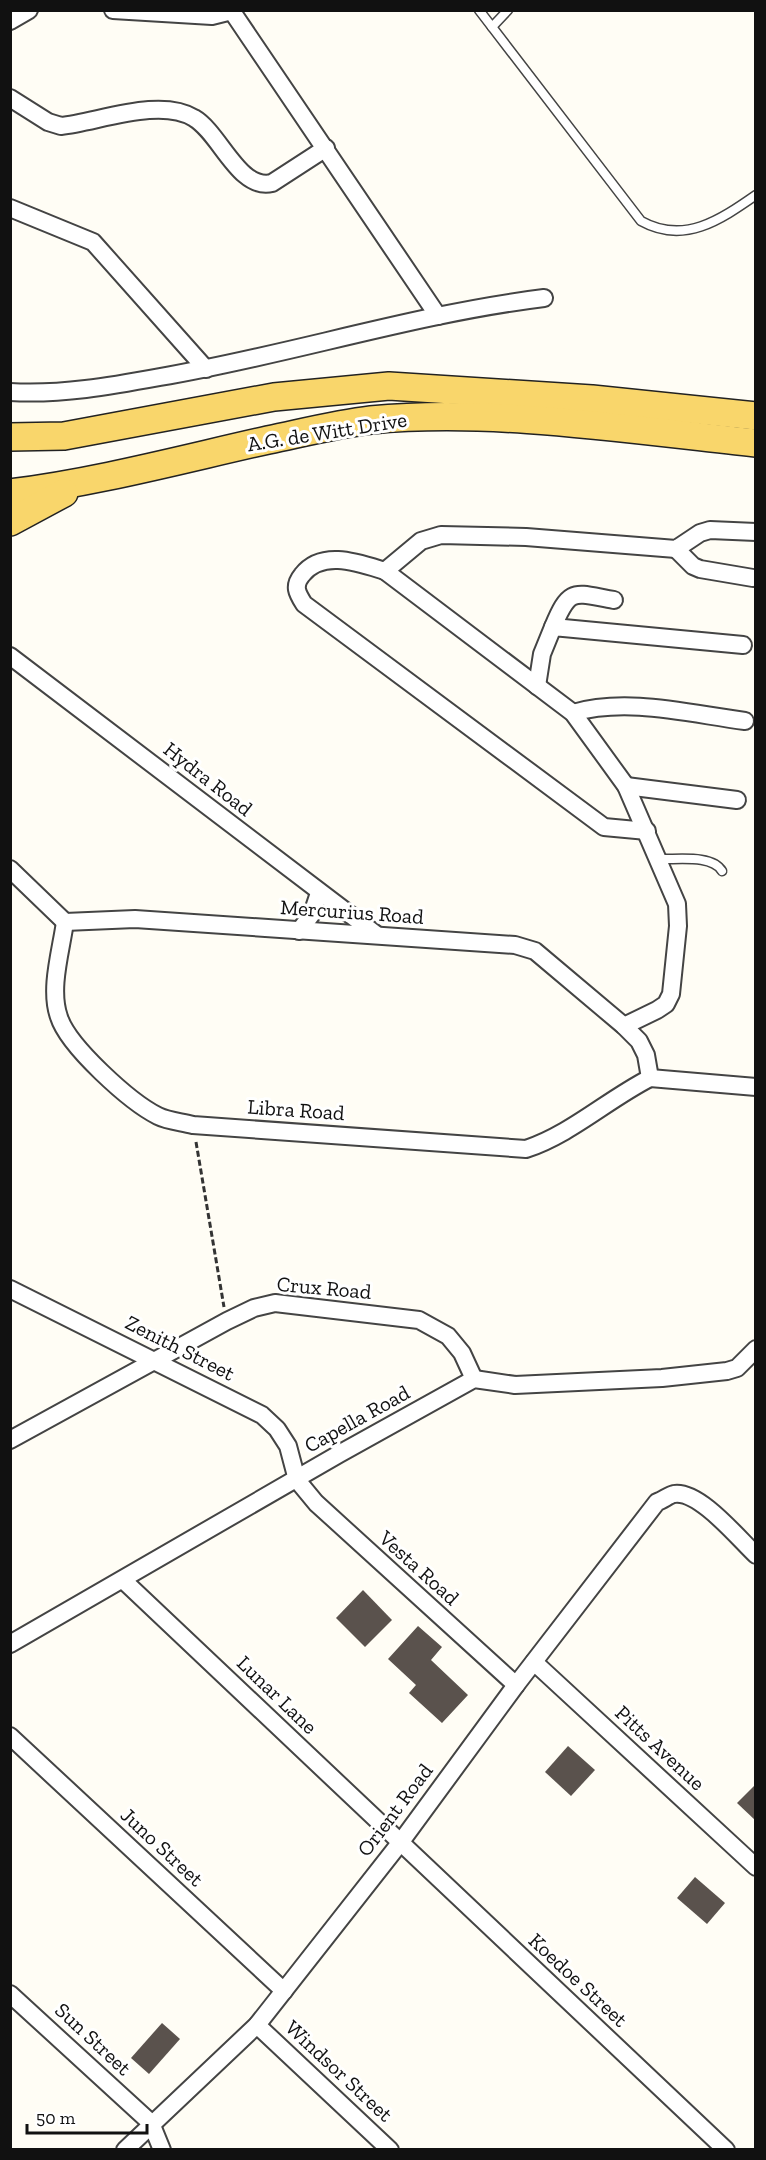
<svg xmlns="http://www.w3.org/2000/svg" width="766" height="2160" viewBox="0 0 766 2160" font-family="'Zilla Slab',serif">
  <rect width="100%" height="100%" fill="#fffdf5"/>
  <g fill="#5a524d">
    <path d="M363,1590l29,30 -27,27 -29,-29z"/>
    <path d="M418,1626l24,21 -11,13 37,35 -26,28 -33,-30 7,-8 -28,-26z"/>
    <path d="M568,1746l27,24 -24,26 -26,-24z"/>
    <path d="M756,1784v37l-19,-18z"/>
    <path d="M695,1877l30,26 -18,21 -30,-26z"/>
    <path d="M162,2023l18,16 -31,35 -18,-16z"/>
  </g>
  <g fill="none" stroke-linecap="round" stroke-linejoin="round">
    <defs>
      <g id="service">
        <path d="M479,10l162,211c43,24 79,-1 115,-26"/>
        <path d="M492,27l16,-17"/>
        <path d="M658,859c18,1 54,-5 64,12"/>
      </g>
      <g id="minor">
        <path d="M113,10l99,6 20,-5"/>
        <path d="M231,10l207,306"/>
        <path d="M10,21l19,-11"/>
        <path d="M10,98l38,24 13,4c37,-4 99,-29 133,-8 26,15 45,73 78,65l54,-35"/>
        <path d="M10,208l83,34 113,127"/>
        <path d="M10,392c51,3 101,-6 150,-15 129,-22 254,-63 384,-79"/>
        <path d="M676,549l17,17 7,3 53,9"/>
        <path d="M385,571c-26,-8 -63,-22 -83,4 -9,11 -5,18 2,29l300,223 43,4"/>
        <path d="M553,627c17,-41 21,-34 61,-27"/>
        <path d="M10,656l367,279"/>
        <path d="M537,686l5,-32 11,-27 190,18"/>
        <path d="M573,713c54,-16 117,1 172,8"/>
        <path d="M626,786l111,14"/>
        <path d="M10,869l55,53"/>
        <path d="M65,922c-4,29 -16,67 -6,95 9,29 71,85 99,99 10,5 24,6 35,9l333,24c45,-15 81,-49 124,-71"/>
        <path d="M65,922l70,-3 380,26 20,6 89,75 15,15 7,14 4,23"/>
        <path d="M299,931l13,-17 7,-21"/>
        <path d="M624,1026l33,-16 9,-6 5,-10 7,-68 -1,-22 -51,-118 -53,-73 -188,-142 36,-30 20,-6 85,2 150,12 24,-16 10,-3 46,2"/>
        <path d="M650,1078l106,9"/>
        <path d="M10,1289l252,126 15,14 11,17 9,34 19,23 200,182"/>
        <path d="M10,1440l217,-119 27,-13 21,-5 144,17 29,16 14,17 12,26"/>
        <path d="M123,1580l603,570"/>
        <path d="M10,1644l329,-190 135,-75 41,6 147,-7 65,-7 10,-3 19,-19"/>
        <path d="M534,1662l222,205"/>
        <path d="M10,1736l274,255"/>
        <path d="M10,1994l141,129 11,27"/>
        <path d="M257,2025l133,125"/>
        <path d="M125,2150l132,-125 143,-182 116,-158 141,-183c6,-2 12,-7 17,-8 25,-4 64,44 82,61"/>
      </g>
      <g id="primary">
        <path d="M10,437l54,-1 210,-39 115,-11 203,13 164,17"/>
        <path d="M10,493c88,-11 173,-34 258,-53 34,-7 69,-16 103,-20 122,-12 262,10 385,23"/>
        <path d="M10,522l54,-29"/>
      </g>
    </defs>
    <use href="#service" stroke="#444" stroke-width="11"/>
    <use href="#minor" stroke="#444" stroke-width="20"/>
    <use href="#primary" stroke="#222" stroke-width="30"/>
    <path stroke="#333" stroke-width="3" stroke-dasharray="6 3" stroke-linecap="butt" d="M196,1142l28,165"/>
    <use href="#service" stroke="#fff" stroke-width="8"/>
    <use href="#minor" stroke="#fff" stroke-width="16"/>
    <use href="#primary" stroke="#f9d66b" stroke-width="27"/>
  </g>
  <g text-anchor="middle" stroke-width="6" stroke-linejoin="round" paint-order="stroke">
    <g font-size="21" fill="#111" stroke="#fff">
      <text transform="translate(327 432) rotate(-9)" y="7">A.G. de Witt Drive</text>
      <text transform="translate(208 779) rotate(38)" y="7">Hydra Road</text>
      <text transform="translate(352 912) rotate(4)" y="7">Mercurius Road</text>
      <text transform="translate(296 1110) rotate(4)" y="7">Libra Road</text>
      <text transform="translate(324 1288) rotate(5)" y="7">Crux Road</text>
      <text transform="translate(180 1348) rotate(27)" y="7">Zenith Street</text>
      <text transform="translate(357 1419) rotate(-29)" y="7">Capella Road</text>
      <text transform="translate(419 1568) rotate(42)" y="7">Vesta Road</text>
      <text transform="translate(277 1695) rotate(44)" y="7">Lunar Lane</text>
      <text transform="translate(660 1748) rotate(43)" y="7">Pitts Avenue</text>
      <text transform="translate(395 1810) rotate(-53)" y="7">Orient Road</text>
      <text transform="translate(162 1847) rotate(43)" y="7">Juno Street</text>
      <text transform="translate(578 1980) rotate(43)" y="7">Koedoe Street</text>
      <text transform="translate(93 2039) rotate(43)" y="7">Sun Street</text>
      <text transform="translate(339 2071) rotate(43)" y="7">Windsor Street</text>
    </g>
  </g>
  <rect width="766" height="2160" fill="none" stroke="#111111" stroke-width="24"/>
  <path d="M27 2124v9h120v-9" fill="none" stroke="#111111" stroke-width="3"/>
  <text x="36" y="2124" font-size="18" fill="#111111" stroke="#ffffff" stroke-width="4.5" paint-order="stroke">50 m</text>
</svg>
